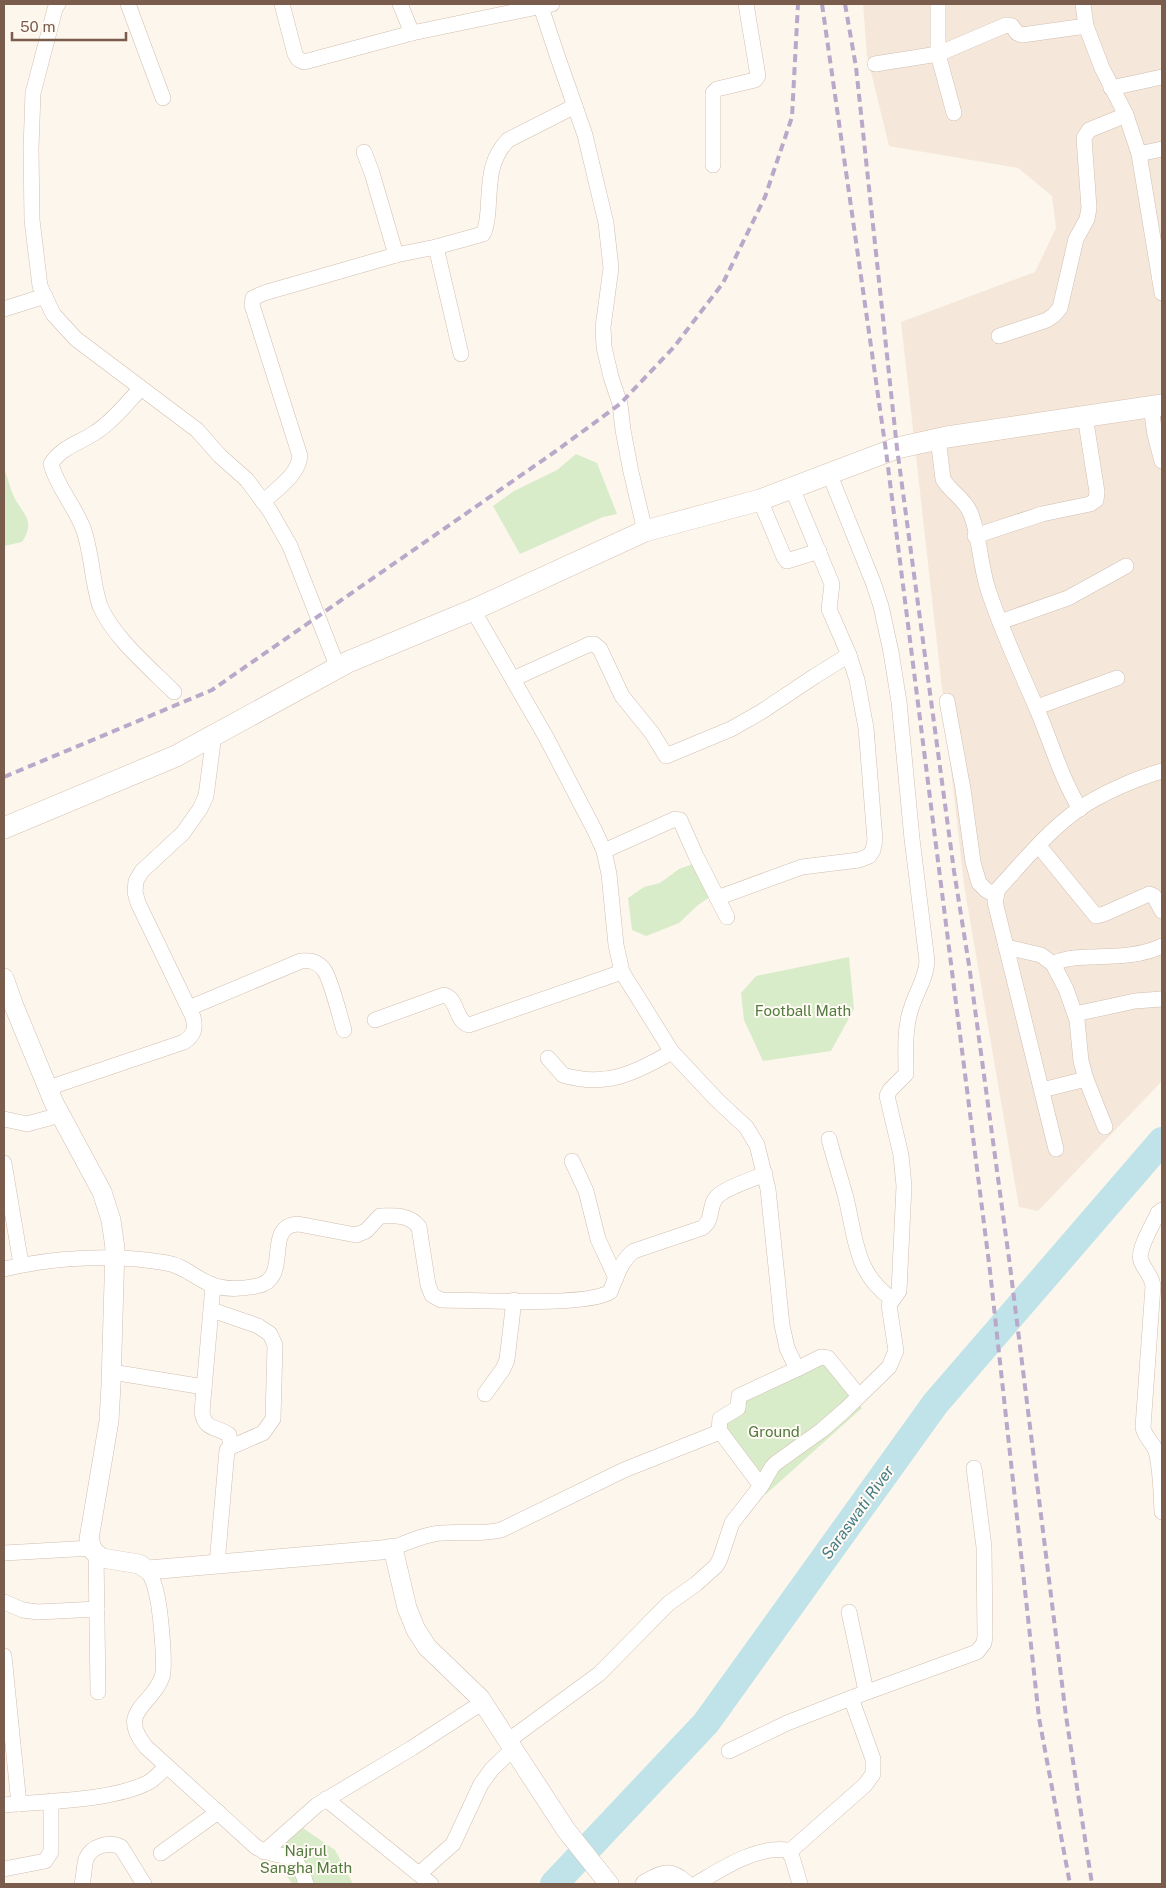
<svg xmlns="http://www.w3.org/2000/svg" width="1166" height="1888" viewBox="0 0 1166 1888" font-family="'Public Sans',sans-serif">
  <rect width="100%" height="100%" fill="#fdf6ec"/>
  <path fill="#f5e8da" d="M863,4h299v1077l-124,130 -19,-4 -55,-322 -63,-563 134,-50 21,-44 -4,-32 -34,-28 -129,-22 -22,-90z"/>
  <g fill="#d8ecc9">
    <path d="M576,454l21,9 20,51 -14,3 -83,37 -27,-48 21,-15 43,-21z"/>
    <path d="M4,468c4,10 6,21 11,31 10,17 20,23 7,43l-18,4z"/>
    <path d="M696,863l17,32 -15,10 -19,18 -33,13 -14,-6 -4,-32 16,-11 16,-4 19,-14z"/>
    <path d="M849,957l5,52 -23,42 -68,10 -19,-41 -3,-27 15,-17z"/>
    <path d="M824,1357l38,51 -97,87 -51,-79z"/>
    <path d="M303,1828l32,22 17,32v2h-60l-20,-32z"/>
  </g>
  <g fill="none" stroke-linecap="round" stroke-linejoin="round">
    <path stroke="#bfe3e8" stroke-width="28" d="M554,1884l152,-161 229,-319 227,-263"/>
    <defs>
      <g id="minor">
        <path d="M58,4l-3,5 -22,84 -2,56 1,71 8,66 13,28 23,25 121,91 23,26 27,24 23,31 20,35 48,122"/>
        <path d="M128,4l35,94"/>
        <path d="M282,4l13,50 3,5 6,3 108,-29 140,-29"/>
        <path d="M400,4l12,29"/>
        <path d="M540,4l17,51 28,80 21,88 5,45 -8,59 1,20 7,30 9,27 3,26 8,42 14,59"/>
        <path d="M938,4v50l16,59"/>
        <path d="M1083,4l3,22 16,42 24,47 13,39 23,139"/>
        <path d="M875,64l63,-10 68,-29 6,1 5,7 5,2 64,-9"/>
        <path d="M1111,88l51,-11"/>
        <path d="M364,152l8,21 24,82"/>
        <path d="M1139,154l23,-5"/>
        <path d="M713,165v-72l4,-4 38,-9 3,-4 -12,-72"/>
        <path d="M436,247l25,107"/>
        <path d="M4,309l41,-13"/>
        <path d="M999,336l48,-16 7,-5 6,-7 16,-69 11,-20 2,-11 -5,-70 5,-8 37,-15"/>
        <path d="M141,388c-14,15 -28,33 -45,44 -16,11 -35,15 -45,32 6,23 23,41 32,64 9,24 9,55 17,78 13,31 50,62 74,86"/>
        <path d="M1151,407l4,28 7,26"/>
        <path d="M938,438l5,41c7,13 21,19 27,33 9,20 10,51 17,74 13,42 32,81 49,121 15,34 24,69 44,102"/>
        <path d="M760,500l24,57 3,4 32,-10"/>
        <path d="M263,502c13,-13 35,-26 37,-46l-48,-151 1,-7 11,-5 132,-38 40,-8 47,-13c4,-7 4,-15 5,-23 2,-27 0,-50 20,-71l67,-34"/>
        <path d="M975,536l67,-22 48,-10 6,-4 1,-8 -12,-76"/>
        <path d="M1000,622l68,-24 58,-32"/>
        <path d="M513,679l77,-35h4l6,5 22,47 30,37 14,23 65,-27 30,-17 54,-36 34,-21"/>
        <path d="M947,701l16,88 10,73 6,21 7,7 9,5"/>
        <path d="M1037,707l80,-29"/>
        <path d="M1039,846l57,70 8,-2 45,-20 5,2 8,15"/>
        <path d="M604,851l71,-32 5,1 16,36 31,61"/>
        <path d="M717,898l85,-31 57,-7 10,-4 4,-6 2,-10 -9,-112 -9,-48 -8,-25 -20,-46 3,-25 -40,-96"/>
        <path d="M1006,947l35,8 12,9 13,25 11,31 4,41 5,18 19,48"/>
        <path d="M1053,964c11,-6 22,-6 35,-7 25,-1 51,0 74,-11"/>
        <path d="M189,1008l112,-47c9,-1 17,0 23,9 7,9 16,47 20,60"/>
        <path d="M1075,1014l60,-13 27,-2"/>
        <path d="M375,1020l69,-25c14,3 11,27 25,30l153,-53"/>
        <path d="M548,1058l15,17c43,13 72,-2 109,-23"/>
        <path d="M48,1088l136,-46c10,-7 12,-13 9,-25l-55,-114 -3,-11 1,-11 6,-10 41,-38 17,-24 6,-13 8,-61"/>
        <path d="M1042,1090l44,-11"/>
        <path d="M4,1119l23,5 33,-9"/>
        <path d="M829,1139c5,20 12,40 17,59 10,41 9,75 46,101"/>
        <path d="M1056,1149l-61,-247 3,-13c25,-27 50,-58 81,-80 21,-15 58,-31 83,-38"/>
        <path d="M572,1161l14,30 12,48 18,39"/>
        <path d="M4,1163l17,101"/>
        <path d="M1162,1210l-4,3c-5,11 -21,37 -17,48 4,10 11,15 12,25l-10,141c1,10 10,15 13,24 5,20 5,41 6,61"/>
        <path d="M4,1269c50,-12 112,-15 163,-6 17,3 27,14 41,20 14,7 34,6 49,3 36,-7 5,-60 41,-62l58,11 10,-4 14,-15c15,-1 30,-1 39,11l9,58 4,10 9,5c34,0 145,7 169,-8 6,-14 11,-32 24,-41l68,-23c11,-7 7,-20 13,-29 6,-10 38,-20 50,-25"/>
        <path d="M213,1286l-11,126c3,19 15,14 27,23l2,12"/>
        <path d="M212,1310l46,16 12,8 5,11 -2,74 -10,14 -32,14 -4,3 -10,114"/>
        <path d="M797,1369l24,-12 7,1 31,38"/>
        <path d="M112,1372l92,15"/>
        <path d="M485,1394l18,-25 4,-9 7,-60"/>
        <path d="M761,1486l11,-19 4,-4 46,-33 23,-20 44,-43 7,-16 -7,-46 10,-14 5,-105 -3,-31 -14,-59 3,-6 16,-16c0,-21 -2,-45 5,-65 5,-17 15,-30 16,-48l-15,-122 -13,-137 -8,-50 -10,-46 -8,-24 -44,-109"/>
        <path d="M393,1548c15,-6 32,-14 49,-15 20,-2 39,2 59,-3l123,-60 93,-37 2,-3 1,-11 18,-11 1,-12 58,-27 -10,-21 -5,-23 -14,-136 -11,-44 -11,-18 -29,-27 -45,-48 -50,-80 -6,-27 -7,-71 -5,-23 -9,-20 -49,-94 -73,-127"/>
        <path d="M4,1553l88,-5"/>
        <path d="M96,1553l2,139"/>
        <path d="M148,1570c3,7 7,14 8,22 4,13 10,74 6,85 -9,28 -46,34 -16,70l110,100c27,16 39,-3 50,37"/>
        <path d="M4,1602l19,8 15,2 59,-3"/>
        <path d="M849,1612l17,79"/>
        <path d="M4,1656l15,148"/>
        <path d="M509,1740l90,-66 70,-71 27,-19 20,-18 4,-7 12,-36 29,-37 -42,-56"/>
        <path d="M729,1751l58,-28 64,-25"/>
        <path d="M326,1799l105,85"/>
        <path d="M4,1805c41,-4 110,-4 145,-23 7,-4 12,-11 18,-16"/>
        <path d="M264,1852l53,-47 95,-57 71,-46"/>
        <path d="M789,1852l76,-67 8,-11v-15l-22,-61 126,-46 7,-9 1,-7 -1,-89 -10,-79"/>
        <path d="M161,1853l57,-41"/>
        <path d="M4,1869l41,-8 6,-9v-51"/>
        <path d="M419,1874l34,-30 28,-60 11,-15 22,-21"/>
        <path d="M82,1884c2,-8 2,-17 4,-25 5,-13 23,-18 35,-12l23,37"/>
        <path d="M696,1884c26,-15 59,-38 91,-34l5,7 8,27"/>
      </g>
      <g id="tertiary">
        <path d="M4,978l10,28 40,97 48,89 9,28 4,28 -4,137 -2,36 -20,118 4,12 9,7 37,6 9,6 233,-20 12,-2 14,60 9,22 11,17 53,51 86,132 43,54"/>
        <path d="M645,1884c16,-9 24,-15 40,0"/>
      </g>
      <path id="secondary" d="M4,828l172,-72 172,-94 125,-52 172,-79 115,-31 137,-52 50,-11 215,-32"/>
    </defs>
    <use href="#minor" stroke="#d1beb0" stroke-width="16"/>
    <use href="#tertiary" stroke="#d1beb0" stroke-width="20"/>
    <use href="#secondary" stroke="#d6c0b0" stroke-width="22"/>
    <use href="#minor" stroke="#fff" stroke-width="15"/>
    <use href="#tertiary" stroke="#fff" stroke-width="19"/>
    <use href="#secondary" stroke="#fff" stroke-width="21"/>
    <g stroke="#b9a8c9" stroke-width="4" stroke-dasharray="8 5" stroke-linecap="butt">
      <path d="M822,4l64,447 104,820 49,447 31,166"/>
      <path d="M845,4l11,63 41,381 57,423 15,94 41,301 56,450 26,168"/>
      <path d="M4,777l208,-87 344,-239 64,-47 54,-57 49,-64 42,-86 27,-80 6,-113"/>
    </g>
  </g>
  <g text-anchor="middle" stroke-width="4" stroke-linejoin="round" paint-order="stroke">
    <g font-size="15" fill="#537a41" stroke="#fffaf3">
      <text x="803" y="1016">Football Math</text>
      <text x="774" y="1437">Ground</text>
      <text x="306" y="1856">Najrul<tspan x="306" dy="17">Sangha Math</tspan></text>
    </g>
    <g font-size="16" font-style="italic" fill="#437c86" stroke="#fffaf3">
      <text transform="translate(857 1512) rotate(-54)" y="6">Saraswati River</text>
    </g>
  </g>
  <rect width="1166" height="1888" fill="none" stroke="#7a5c4d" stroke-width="10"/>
  <path d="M12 32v8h114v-8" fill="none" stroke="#7a5c4d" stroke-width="2.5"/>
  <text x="20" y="32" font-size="15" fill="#7a5c4d" stroke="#fffaf3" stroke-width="4" paint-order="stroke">50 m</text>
</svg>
